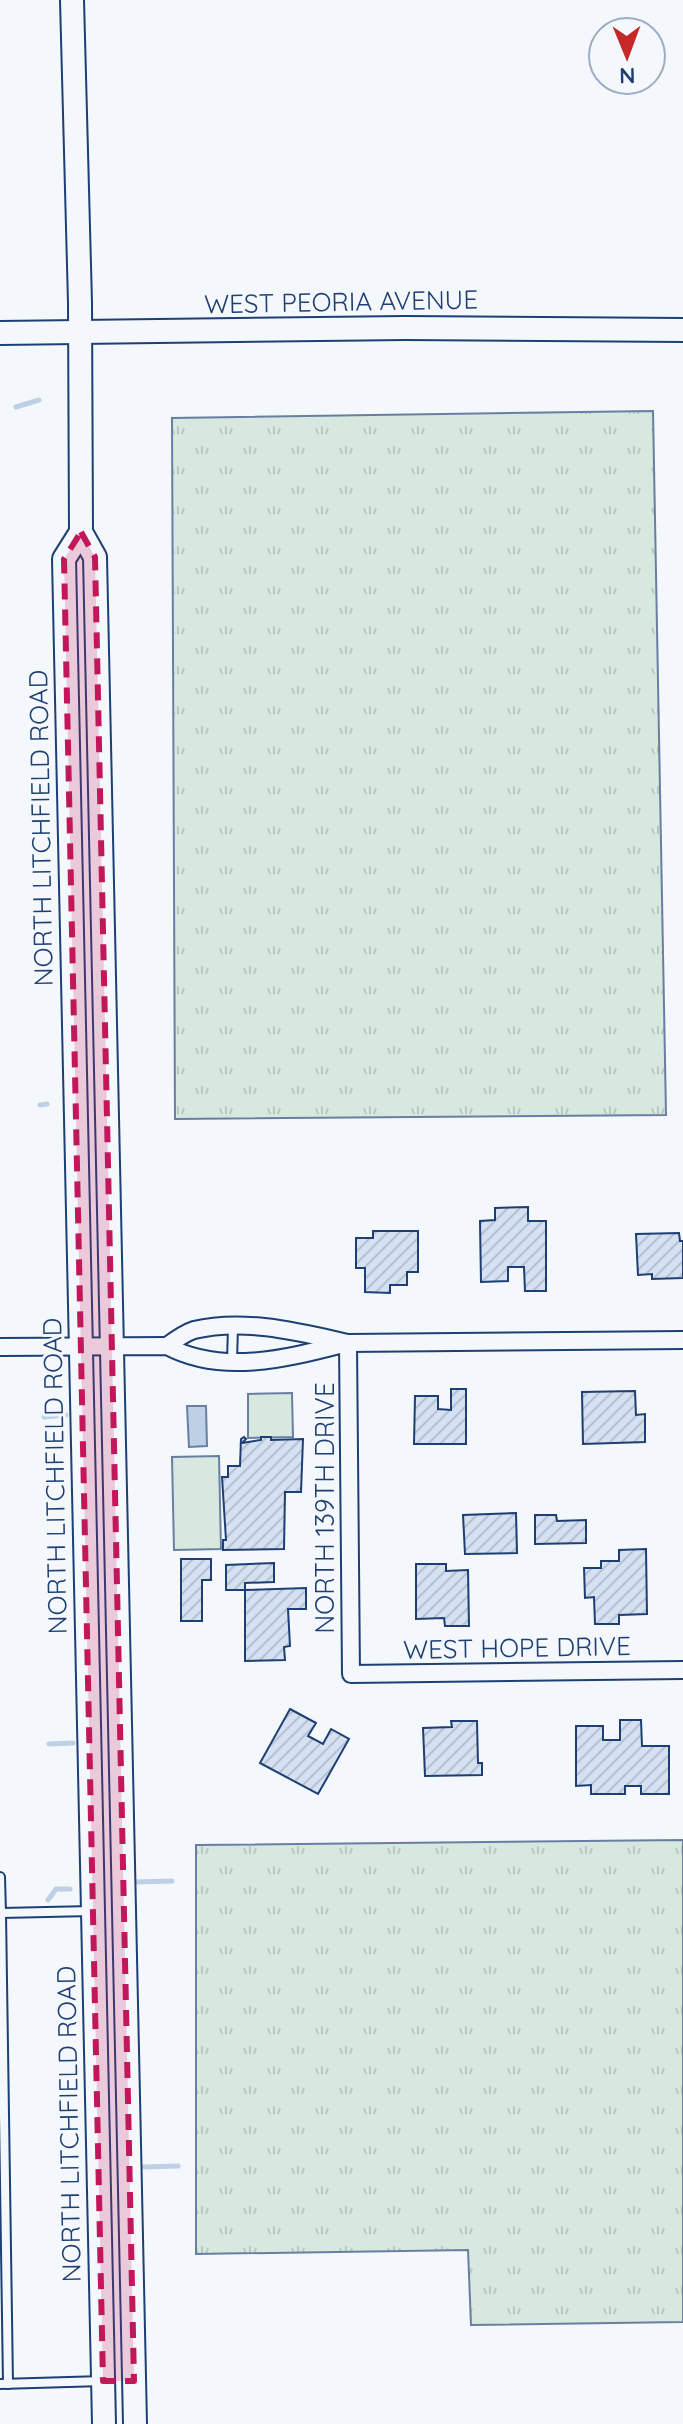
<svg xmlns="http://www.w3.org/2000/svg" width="683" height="2424" viewBox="0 0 683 2424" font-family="Quicksand,sans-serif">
  <defs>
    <pattern id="grass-tufts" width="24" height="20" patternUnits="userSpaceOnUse" patternTransform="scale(2)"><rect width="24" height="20" fill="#d7e8df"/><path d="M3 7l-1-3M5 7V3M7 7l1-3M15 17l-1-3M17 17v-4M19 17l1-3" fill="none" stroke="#b8c8c3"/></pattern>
    <pattern id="building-hatch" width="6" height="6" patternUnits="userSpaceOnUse" patternTransform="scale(2)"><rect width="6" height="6" fill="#d5e0f0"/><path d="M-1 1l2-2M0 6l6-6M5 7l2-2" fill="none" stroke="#b6c1d1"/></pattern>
  </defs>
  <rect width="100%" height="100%" fill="#f4f7fb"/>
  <g fill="url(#grass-tufts)" stroke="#687fa3" stroke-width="2">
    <path d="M653,411l13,704 -491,4 -3,-701z"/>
    <path d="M683,1840v482l-212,3 -3,-75 -272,4v-409z"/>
  </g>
  <g fill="#d7e8df" stroke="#687fa3" stroke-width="2">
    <path d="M292,1393l1,44 -45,1v-44z"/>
    <path d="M219,1456l2,93 -47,1 -2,-93z"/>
  </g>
  <path fill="#bed0e5" stroke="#687fa3" stroke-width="2" d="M187,1406h19l1,40 -18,1z"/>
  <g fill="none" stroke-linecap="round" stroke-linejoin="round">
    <g stroke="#bed0e5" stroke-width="5">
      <path d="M16,407l23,-7"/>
      <path d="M40,1105l7,-1"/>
      <path d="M44,1417l22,-2"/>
      <path d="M49,1744l24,-1"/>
      <path d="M137,1882l35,-1"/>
      <path d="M48,1900l8,-11h14"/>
      <path d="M144,2167l34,-1"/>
    </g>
  </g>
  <g fill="url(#building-hatch)" stroke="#1d3f73" stroke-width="2">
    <path d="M528,1207v14h18v70h-21l-1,-24h-16v14l-27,1 -1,-61 15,-1v-12z"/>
    <path d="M373,1231h45v41h-11v13h-17v8l-25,-1v-24h-9v-30h17z"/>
    <path d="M679,1233l1,8h3v37l-31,1v-5l-14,1 -2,-41z"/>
    <path d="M451,1389h15v55h-52l1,-48h23v13l13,1z"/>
    <path d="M635,1391l1,24 9,-1v28l-62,2 -1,-52z"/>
    <path d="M244,1437l2,2 -4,4 19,-3v-3h10v3l32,-1 -2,53h-16l-1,57 -61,1v-10h3l-4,-63h6v-11h12l1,-27z"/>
    <path d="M516,1513l1,40 -52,1 -2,-39z"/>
    <path d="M535,1515h21l1,6 29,-1v23l-51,1z"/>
    <path d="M646,1549l1,65 -28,1v9h-24l-1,-27 -9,1 -1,-30h17v-7h18v-11z"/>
    <path d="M181,1559h30v21h-9v41h-21z"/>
    <path d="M274,1563v19l-29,1v7h-19v-25z"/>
    <path d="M416,1564h30v7l22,-1 1,56h-24l-1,-8 -28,1z"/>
    <path d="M306,1588v21h-18l2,37 -6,1 1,13 -40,1v-71z"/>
    <path d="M290,1709l26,14 -8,13 15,8 8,-15 18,10 -31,55 -58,-31z"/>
    <path d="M620,1720h21l1,26h27v48h-28v-8h-16v8h-34v-9l-15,1v-60h27v14h17z"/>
    <path d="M451,1721h26l1,42h4v12l-57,1 -2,-48 29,-1z"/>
  </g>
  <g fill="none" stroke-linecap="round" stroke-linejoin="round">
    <defs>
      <g id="lane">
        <path d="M232,1361l1,-34"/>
        <path d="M0,1877l1,36 91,-2"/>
        <path d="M1,1913l7,471"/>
        <path d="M0,2384l103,-3"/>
      </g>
      <g id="street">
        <path d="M348,1343l3,331 332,-4"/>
        <path d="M167,1346c8,-6 18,-13 27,-16 50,-12 105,2 154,13l335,-3"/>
        <path d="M0,1347l167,-1c54,29 118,13 176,-2"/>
      </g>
      <g id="secondary">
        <path d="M72,0l8,303 1,229 14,25 40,1867"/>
        <path d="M0,333l405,-5 278,2"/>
        <path d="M81,532l-17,27 40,1865"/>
      </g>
    </defs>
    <use href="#lane" stroke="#1d3f73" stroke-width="12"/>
    <use href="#street" stroke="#1d3f73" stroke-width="20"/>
    <use href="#secondary" stroke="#1d3f73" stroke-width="26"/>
    <use href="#lane" stroke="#f4f7fb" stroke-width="8"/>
    <use href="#street" stroke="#f4f7fb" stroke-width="16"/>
    <use href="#secondary" stroke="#f4f7fb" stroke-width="22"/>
  </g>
  <path fill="#c2185b" fill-opacity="0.2" stroke="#c2185b" stroke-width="6" stroke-dasharray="16 10" stroke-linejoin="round" d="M81,532l14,25 39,1824h-31l-39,-1822z"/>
  <g text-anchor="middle" stroke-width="6" stroke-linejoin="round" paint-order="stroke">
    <g font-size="26" fill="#1d3f73" stroke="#f4f7fb">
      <text transform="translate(341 302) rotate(-1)" y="9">WEST PEORIA AVENUE</text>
      <text transform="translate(41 828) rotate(-91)" y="9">NORTH LITCHFIELD ROAD</text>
      <text transform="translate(55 1476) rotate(-91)" y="9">NORTH LITCHFIELD ROAD</text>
      <text transform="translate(325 1508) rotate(-90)" y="9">NORTH 139TH DRIVE</text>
      <text transform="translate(517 1648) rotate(-1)" y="9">WEST HOPE DRIVE</text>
      <text transform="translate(69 2124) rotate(-91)" y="9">NORTH LITCHFIELD ROAD</text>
    </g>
  </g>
  <g transform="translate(627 56) rotate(179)"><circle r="38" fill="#f4f7fb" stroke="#9eadc5" stroke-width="2"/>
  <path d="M0-6L14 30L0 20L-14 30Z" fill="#c62828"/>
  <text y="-12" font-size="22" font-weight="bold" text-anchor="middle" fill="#1d3f73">N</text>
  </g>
</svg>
